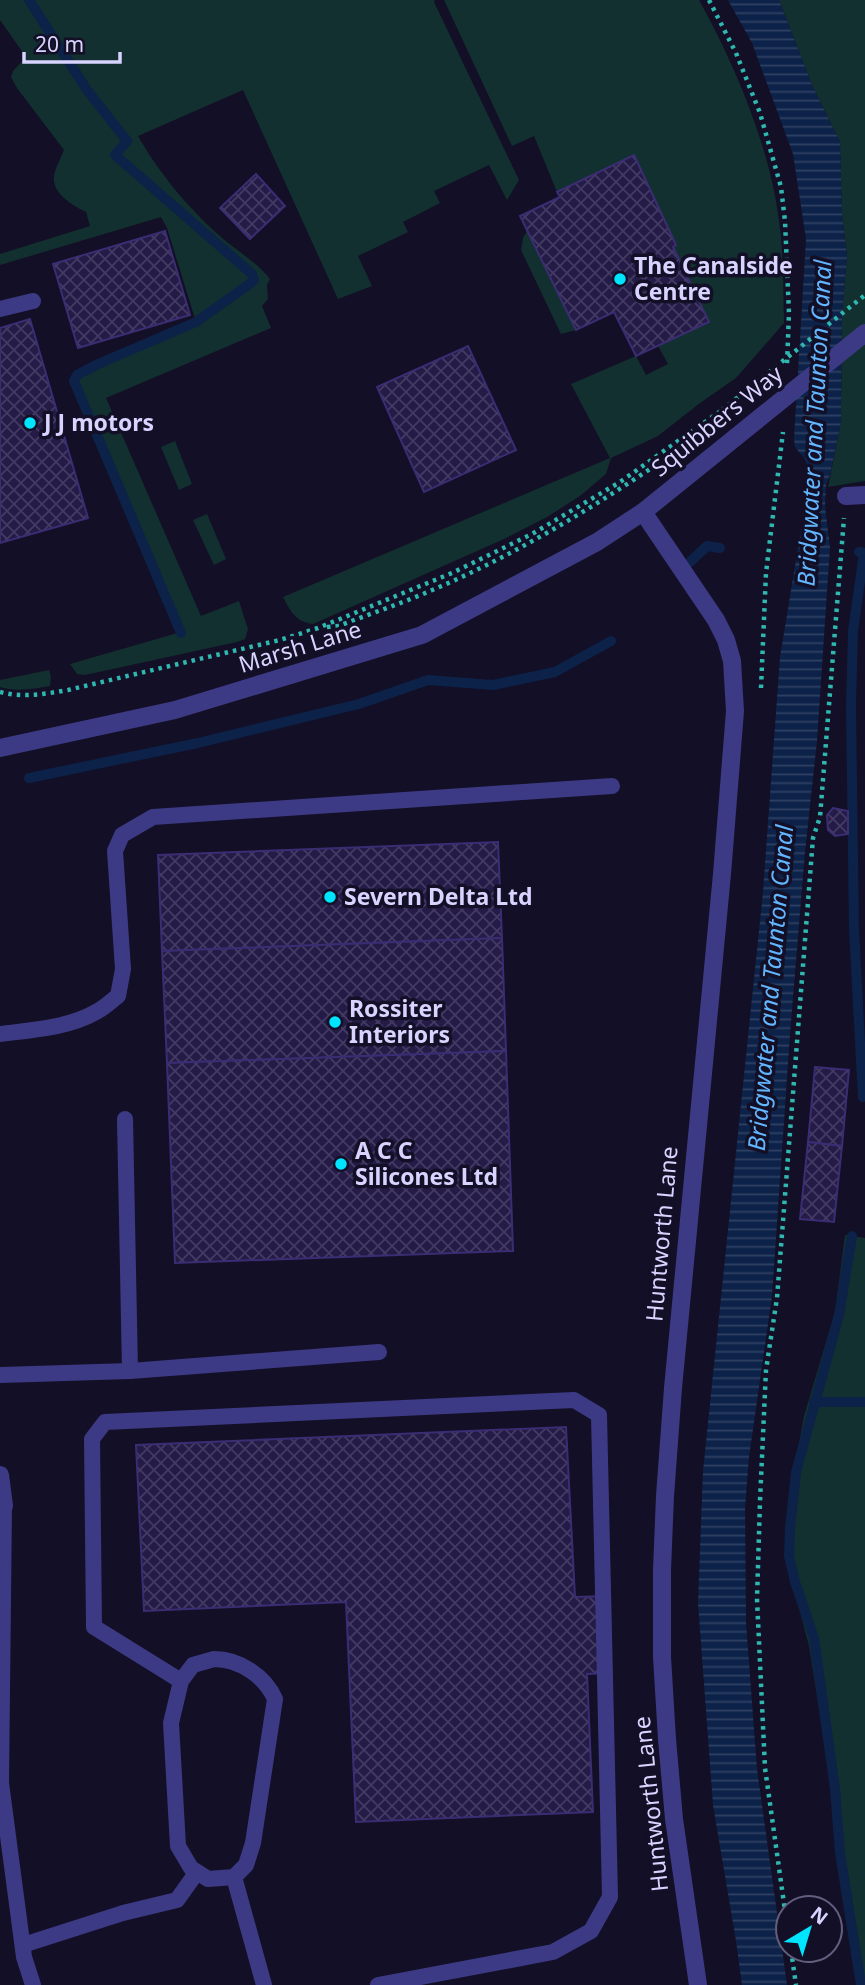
<svg xmlns="http://www.w3.org/2000/svg" width="865" height="1985" viewBox="0 0 865 1985" font-family="'Noto Sans',sans-serif">
  <defs>
    <pattern id="water-rules" width="6" height="5" patternUnits="userSpaceOnUse" patternTransform="scale(1.75)"><rect width="6" height="5" fill="#0c2248"/><path d="M0 2.5h6" fill="none" stroke="#2f4163"/></pattern>
    <pattern id="building-cross-hatch" width="8" height="8" patternUnits="userSpaceOnUse" patternTransform="scale(1.75)"><rect width="8" height="8" fill="#241b47"/><path d="M0 0l8 8M0 8l8-8" fill="none" stroke="#433b63"/></pattern>
  </defs>
  <rect width="100%" height="100%" fill="#130f26"/>
  <g fill="#12302f">
    <path d="M0,0h435l-1,2 85,178 -12,20 -18,-35 -55,26 6,12 -37,19 5,10 -50,24 14,30 -34,13 -95,-209 -105,46c21,37 51,73 83,101 16,14 36,25 49,42l-3,6 1,14 -6,7 9,22 -165,70 95,218 38,-15 9,28 -3,10 -8,3 -152,33 -8,-1 -7,-10 111,-32 -107,-251c11,-19 98,-45 122,-59l-29,-94 -6,-11 -161,48v-11l90,-28 -4,-14c-13,-7 -34,-18 -32,-36 1,-8 7,-18 10,-26l-47,-62 -6,-11 2,-6 13,-14 -26,-37z"/>
    <path d="M444,0h255c36,65 71,147 80,221 5,33 4,68 5,102l-48,55 -36,25 -42,33 -47,22 -5,16 -26,22 -33,21 -43,22 -191,85c-17,-2 -23,-13 -30,-27l327,-139 -39,-74 65,-28 10,19 22,-11 -10,-18 51,-24 -36,-75 3,-2 -42,-90 -77,37 -23,-56 -22,10z"/>
    <path d="M779,0h86v481l-37,6 13,-65 1,-110 5,-56 -5,-41 -2,-73 -28,-57z"/>
    <path d="M527,231l49,99 -15,4 -40,-84 2,-12z"/>
    <path d="M175,441l17,43 -13,6 -18,-43z"/>
    <path d="M207,514l19,45 -12,6 -21,-45z"/>
    <path d="M49,670l2,7 -1,9c-16,3 -34,6 -50,1v-7z"/>
    <path d="M845,1235l20,3v747h-7l-21,-124 -4,-64 -24,-151 -23,-87 3,-62 15,-81 31,-104z"/>
  </g>
  <path fill="url(#water-rules)" d="M728,0h51l33,85 28,57 2,73 5,41 -5,56 -1,110 -11,53 -4,10 -1,22 5,40 -13,194 -12,111 -15,182 -18,262 -23,161 -4,51 1,114 11,147 30,216h-45l-6,-44 -23,-136 -15,-202 5,-132 60,-579 17,-235 22,-133 4,-64 -11,-13 -1,-8 12,-200 -13,-85 -41,-111z"/>
  <g fill="none" stroke-linecap="round" stroke-linejoin="round">
    <g stroke="#0c2248" stroke-width="10">
      <path d="M29,0l58,90 40,51 -12,14 137,119 2,6 -6,5 -52,37 -98,42 -21,11 -3,6 107,252"/>
      <path d="M859,552l5,1 -11,78 -2,76 3,223 9,167"/>
      <path d="M690,562l17,-16 13,2"/>
      <path d="M29,778l169,-35 161,-39 69,-24 65,5 62,-13 56,-31"/>
      <path d="M852,1236l-13,79 -43,157 -6,56 -1,28 6,26 19,56 21,151 5,64 21,132"/>
      <path d="M814,1402h51"/>
    </g>
  </g>
  <g fill="url(#building-cross-hatch)" stroke="#3b2d73" stroke-width="2">
    <path d="M634,155l42,90 -3,2 36,75 -73,34 -22,-44 -38,18 -56,-114 40,-19 -3,-5z"/>
    <path d="M256,174l29,32 -35,33 -30,-31z"/>
    <path d="M165,231l25,84 -112,33 -25,-84z"/>
    <path d="M30,319l58,199 -88,25v-215z"/>
    <path d="M468,346l48,104 -92,42 -47,-105z"/>
    <path d="M833,808l15,3v23l-13,2 -7,-6 -1,-15z"/>
    <path d="M498,842l4,96 -340,13 -4,-96z"/>
    <path d="M502,938l4,113 -339,12 -5,-112z"/>
    <path d="M506,1051l7,200 -338,12 -8,-200z"/>
    <path d="M815,1067l34,3 -7,76 -34,-4z"/>
    <path d="M808,1142l34,4 -8,76 -34,-3z"/>
    <path d="M566,1427l9,170 30,-1 4,77 -22,1 6,138 -237,10 -10,-220 -202,9 -8,-166z"/>
  </g>
  <g fill="none" stroke-linecap="round" stroke-linejoin="round">
    <g stroke="#2fb8b0" stroke-width="4.5" stroke-dasharray="3.5 5" stroke-linecap="butt">
      <path d="M709,0l27,53 24,60 21,74 4,34 4,92 -2,51"/>
      <path d="M327,627l12,-1c30,-12 61,-22 91,-35 83,-35 161,-82 235,-132"/>
      <path d="M761,688l5,-115 17,-141"/>
      <path d="M0,692c22,6 45,2 68,-2l212,-50 38,-12 134,-55 80,-39 88,-52 102,-72"/>
      <path d="M788,1932l-23,-164 -8,-169 3,-98 6,-131 11,-72 36,-460 7,-21 24,-299"/>
      <path d="M791,1950l5,35"/>
    </g>
    <g stroke="#3d3a85" stroke-width="16">
      <path d="M0,309l33,-8"/>
      <path d="M0,1034c32,-4 68,-6 96,-22 8,-4 15,-11 22,-16l5,-27 -8,-118 7,-16 31,-18 459,-31"/>
      <path d="M130,1371l249,-19"/>
      <path d="M0,1375l130,-4 -5,-252"/>
      <path d="M4,1506l-3,277 23,174 9,28"/>
      <path d="M214,1659c25,0 51,17 61,40l-22,144 -7,22 -12,12 -26,2 -17,-11 -13,-22 -7,-123 10,-42 12,-16z"/>
      <path d="M181,1681l-87,-54 -2,-188 13,-17 469,-22 25,15 11,482 -19,34 -38,21 -175,33"/>
      <path d="M234,1877l30,108"/>
      <path d="M23,1945l100,-32 54,-13 20,-28"/>
    </g>
    <g stroke="#3d3a85" stroke-width="18">
      <path d="M846,496l19,-1"/>
      <path d="M643,512l73,108 10,20 6,21 3,50 -13,163 -49,514 -8,108 -3,74v87l5,82 7,80 24,166"/>
      <path d="M0,748l175,-38 247,-75 175,-93 46,-30 93,-75"/>
      <path d="M0,1475l4,31"/>
    </g>
    <path stroke="#2fb8b0" stroke-width="4.5" stroke-dasharray="3.5 5" stroke-linecap="butt" d="M722,410l143,-115"/>
    <path stroke="#3d3a85" stroke-width="18" d="M736,437l129,-104"/>
  </g>
  <g fill="#00e5ff" stroke="#130f26" stroke-width="2.5">
    <circle cx="620" cy="279" r="7"/>
    <circle cx="30" cy="423" r="7"/>
    <circle cx="330" cy="897" r="7"/>
    <circle cx="335" cy="1022" r="7"/>
    <circle cx="341" cy="1164" r="7"/>
  </g>
  <g text-anchor="middle" stroke-width="7" stroke-linejoin="round" paint-order="stroke">
    <g font-size="23" font-weight="bold" fill="#d9d4ff" stroke="#130f26" text-anchor="start">
      <text x="634" y="274">The Canalside<tspan x="634" dy="26">Centre</tspan></text>
      <text x="44" y="431">J J motors</text>
      <text x="344" y="905">Severn Delta Ltd</text>
      <text x="349" y="1017">Rossiter<tspan x="349" dy="26">Interiors</tspan></text>
      <text x="355" y="1159">A C C<tspan x="355" dy="26">Silicones Ltd</tspan></text>
    </g>
    <g font-size="23" fill="#d9d4ff" stroke="#130f26">
      <text transform="translate(717 421) rotate(-39)" y="8">Squibbers Way</text>
      <text transform="translate(300 647) rotate(-17)" y="8">Marsh Lane</text>
      <text transform="translate(662 1234) rotate(-85)" y="8">Huntworth Lane</text>
      <text transform="translate(651 1804) rotate(-96)" y="8">Huntworth Lane</text>
    </g>
    <g font-size="24" font-style="italic" fill="#62b6ff" stroke="#130f26">
      <text transform="translate(815 423) rotate(-87)" y="8">Bridgwater and Taunton Canal</text>
      <text transform="translate(771 988) rotate(-85)" y="8">Bridgwater and Taunton Canal</text>
    </g>
  </g>
  <g transform="translate(809 1929) rotate(38)"><circle r="33" fill="#130f26" stroke="#625e7d" stroke-width="2"/>
  <path d="M0-5L12 26L0 18L-12 26Z" fill="#00e5ff"/>
  <text y="-10" font-size="19" font-weight="bold" text-anchor="middle" fill="#d9d4ff">N</text>
  </g>
  <path d="M24 52v10h96v-10" fill="none" stroke="#d9d4ff" stroke-width="3.5"/>
  <text x="35" y="52" font-size="21" fill="#d9d4ff" stroke="#130f26" stroke-width="5" paint-order="stroke">20 m</text>
</svg>
